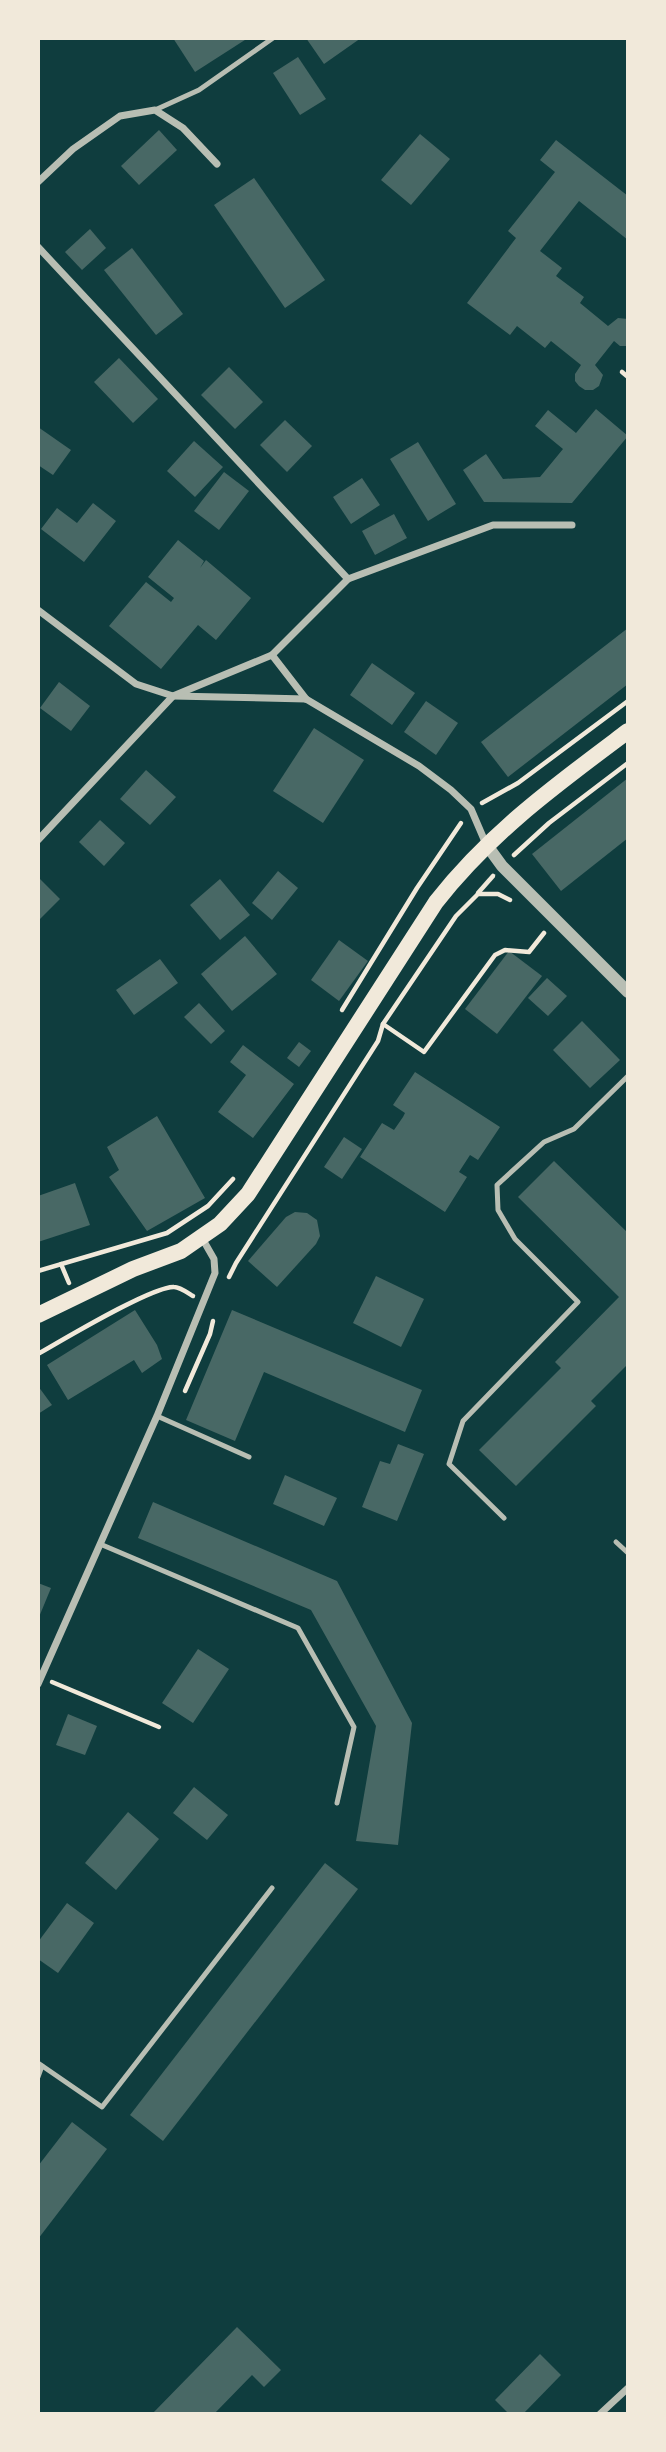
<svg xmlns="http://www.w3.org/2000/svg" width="666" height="2452" viewBox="0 0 666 2452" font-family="'Nunito Sans',sans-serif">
  <rect width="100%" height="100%" fill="#0f3d3e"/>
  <g fill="#486865">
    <path d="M173,38h75l-53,34z"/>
    <path d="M306,38h55l-37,26z"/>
    <path d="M298,57l28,42 -26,16 -27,-42z"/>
    <path d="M159,130l18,20 -38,35 -18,-19z"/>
    <path d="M420,134l30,25 -39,46 -30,-25z"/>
    <path d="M556,140l72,56v44l-49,-39 -39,50 22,17 -6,8 28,21 -4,6 28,23 10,-8 10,1v27h-8l-6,-5 -19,24 8,10 -4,11 -6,4h-8l-6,-4 -4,-5v-7l6,-9 -30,-24 -6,7 -28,-22 -7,9 -43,-32 49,-65 -8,-7 47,-59 -15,-12z"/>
    <path d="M254,178l71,102 -40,28 -71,-103z"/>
    <path d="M90,229l16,19 -24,22 -17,-18z"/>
    <path d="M132,248l51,66 -27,21 -52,-65z"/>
    <path d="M119,358l39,41 -25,24 -39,-41z"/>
    <path d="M229,367l34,35 -28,27 -34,-34z"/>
    <path d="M596,409l32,27 -56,67 -88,-1 -21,-32 23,-16 17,25 37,-2 23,-28 -28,-23 13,-16 28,23z"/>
    <path d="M285,420l27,26 -25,26 -27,-27z"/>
    <path d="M38,427l33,23 -18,25 -15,-10z"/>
    <path d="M194,441l29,26 -28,30 -28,-26z"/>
    <path d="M418,442l38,62 -28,17 -38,-62z"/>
    <path d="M224,472l25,19 -30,39 -25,-19z"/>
    <path d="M362,478l18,27 -29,19 -18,-27z"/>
    <path d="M93,503l23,18 -32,41 -43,-33 16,-21 20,15z"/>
    <path d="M394,514l13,24 -32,17 -13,-24z"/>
    <path d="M178,540l26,21 -4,7 6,-8 45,38 -35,42 -18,-15 -37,44 -52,-43 37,-44 25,20 3,-4 -26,-21z"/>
    <path d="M628,628v56l-120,93 -27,-35z"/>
    <path d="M372,663l43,30 -23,32 -42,-30z"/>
    <path d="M59,682l31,24 -19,25 -31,-23z"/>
    <path d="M426,701l32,22 -22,32 -32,-23z"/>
    <path d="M314,728l50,32 -41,63 -50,-32z"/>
    <path d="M146,770l30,27 -26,28 -30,-26z"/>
    <path d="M628,778v60l-67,53 -29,-37z"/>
    <path d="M100,820l25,23 -21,23 -25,-24z"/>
    <path d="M278,871l20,17 -26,32 -20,-17z"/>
    <path d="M40,879l20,20 -22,22v-41z"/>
    <path d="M220,879l30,36 -30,25 -30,-35z"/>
    <path d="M245,936l32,38 -45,37 -31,-37z"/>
    <path d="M339,940l29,21 -29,40 -28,-21z"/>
    <path d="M509,951l33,25 -45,58 -32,-25z"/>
    <path d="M160,959l18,24 -44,32 -18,-25z"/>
    <path d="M547,978l20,18 -19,20 -20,-18z"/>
    <path d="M199,1003l26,28 -14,13 -27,-27z"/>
    <path d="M582,1021l38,39 -30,28 -37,-38z"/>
    <path d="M299,1042l12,9 -12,16 -12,-9z"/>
    <path d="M243,1045l51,39 -41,54 -35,-26 28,-37 -16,-13z"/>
    <path d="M415,1072l85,55 -22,33 -8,-5 -11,17 8,5 -22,35 -85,-55 22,-34 12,7 9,-13 2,-4 -12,-8z"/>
    <path d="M157,1116l48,82 -58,33 -38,-54 10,-7 -12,-23z"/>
    <path d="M344,1137l18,12 -20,30 -18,-12z"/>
    <path d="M554,1161l74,72v131l-37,37 5,5 -80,80 -37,-36 82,-82 -6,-6 64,-65 -101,-100z"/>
    <path d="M75,1183l15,42 -52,17v-46z"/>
    <path d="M295,1212l12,1 10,7 3,16 -4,8 -39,43 -29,-26 38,-44z"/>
    <path d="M376,1276l48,23 -23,48 -48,-24z"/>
    <path d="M135,1310l22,35 5,14 -20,14 -8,-13 -66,40 -21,-35z"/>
    <path d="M232,1310l190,80 -17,42 -141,-60 -29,69 -49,-21z"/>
    <path d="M38,1386l14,19 -14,9z"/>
    <path d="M398,1444l26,10 -27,67 -35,-14 18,-46 10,3z"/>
    <path d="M285,1475l52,23 -13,28 -51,-22z"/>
    <path d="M153,1502l184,79 75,142 -14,122 -42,-4 20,-115 -65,-116 -173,-72z"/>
    <path d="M38,1583l13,5 -12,29h-1z"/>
    <path d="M198,1649l31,20 -36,54 -31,-20z"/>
    <path d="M68,1714l29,12 -12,29 -29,-10z"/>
    <path d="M194,1787l34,28 -21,25 -34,-27z"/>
    <path d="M128,1812l31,27 -43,51 -31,-27z"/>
    <path d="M325,1863l33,26 -195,252 -33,-26z"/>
    <path d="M67,1903l27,20 -36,50 -20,-14v-17z"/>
    <path d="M72,2122l35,27 -69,90v-73z"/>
    <path d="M237,2327l44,43 -17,17 -12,-12 -38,39h-62z"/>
    <path d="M540,2354l21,21 -38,39h-14l-14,-14z"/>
  </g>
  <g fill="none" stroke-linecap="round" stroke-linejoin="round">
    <g stroke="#f1e9da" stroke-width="4.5">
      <path d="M622,372l6,5"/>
      <path d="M482,803l36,-20 110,-82"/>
      <path d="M514,855l35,-32 79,-60"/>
      <path d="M478,893l15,-17"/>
      <path d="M342,1010l75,-122 44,-65"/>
      <path d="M383,1024l41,28 71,-97 10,-5 24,2 15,-19"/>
      <path d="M61,1264l8,19"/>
      <path d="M38,1271l129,-38 41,-27 25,-27"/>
      <path d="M229,1277l7,-14 142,-222 5,-17 73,-108 22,-22h20l12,6"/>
      <path d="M38,1354c23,-13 114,-68 136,-67 6,0 14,6 19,9"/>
      <path d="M185,1391l25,-57 3,-13"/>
      <path d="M52,1682l107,45"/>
    </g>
    <g stroke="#b8beb3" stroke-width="5">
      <path d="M155,110l44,-20 74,-52"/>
      <path d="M157,1416l92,41"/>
      <path d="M504,1518l-55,-54 14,-43 115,-119 -63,-63 -17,-29 -1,-25 47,-43 30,-13 54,-53"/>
      <path d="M616,1542l12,11"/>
      <path d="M100,1544l198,84 56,99 -17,76"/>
      <path d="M38,2063l64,44 170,-219"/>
      <path d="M38,2077l4,-11"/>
    </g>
    <g stroke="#b8beb3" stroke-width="7">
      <path d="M38,182l35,-33 47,-33 35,-6 28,18 34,36"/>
      <path d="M38,247l310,332"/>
      <path d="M38,610l98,74 37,12 133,3 113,67 32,24 20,19 15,35"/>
      <path d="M272,655l34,44"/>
      <path d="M38,840l135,-144 99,-41 76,-76 145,-54h79"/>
      <path d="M38,1684l119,-268 58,-143 -1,-14 -12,-21"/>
      <path d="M600,2414l28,-26"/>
    </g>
    <path stroke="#b8beb3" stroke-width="12" d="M486,844l16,22 126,126"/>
    <path stroke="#f1e9da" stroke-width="16" d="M38,1315l95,-46 48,-18 39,-27 28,-30 188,-292c56,-71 120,-117 192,-171"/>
  </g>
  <rect width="666" height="2452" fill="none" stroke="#f1e9da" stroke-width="80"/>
</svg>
